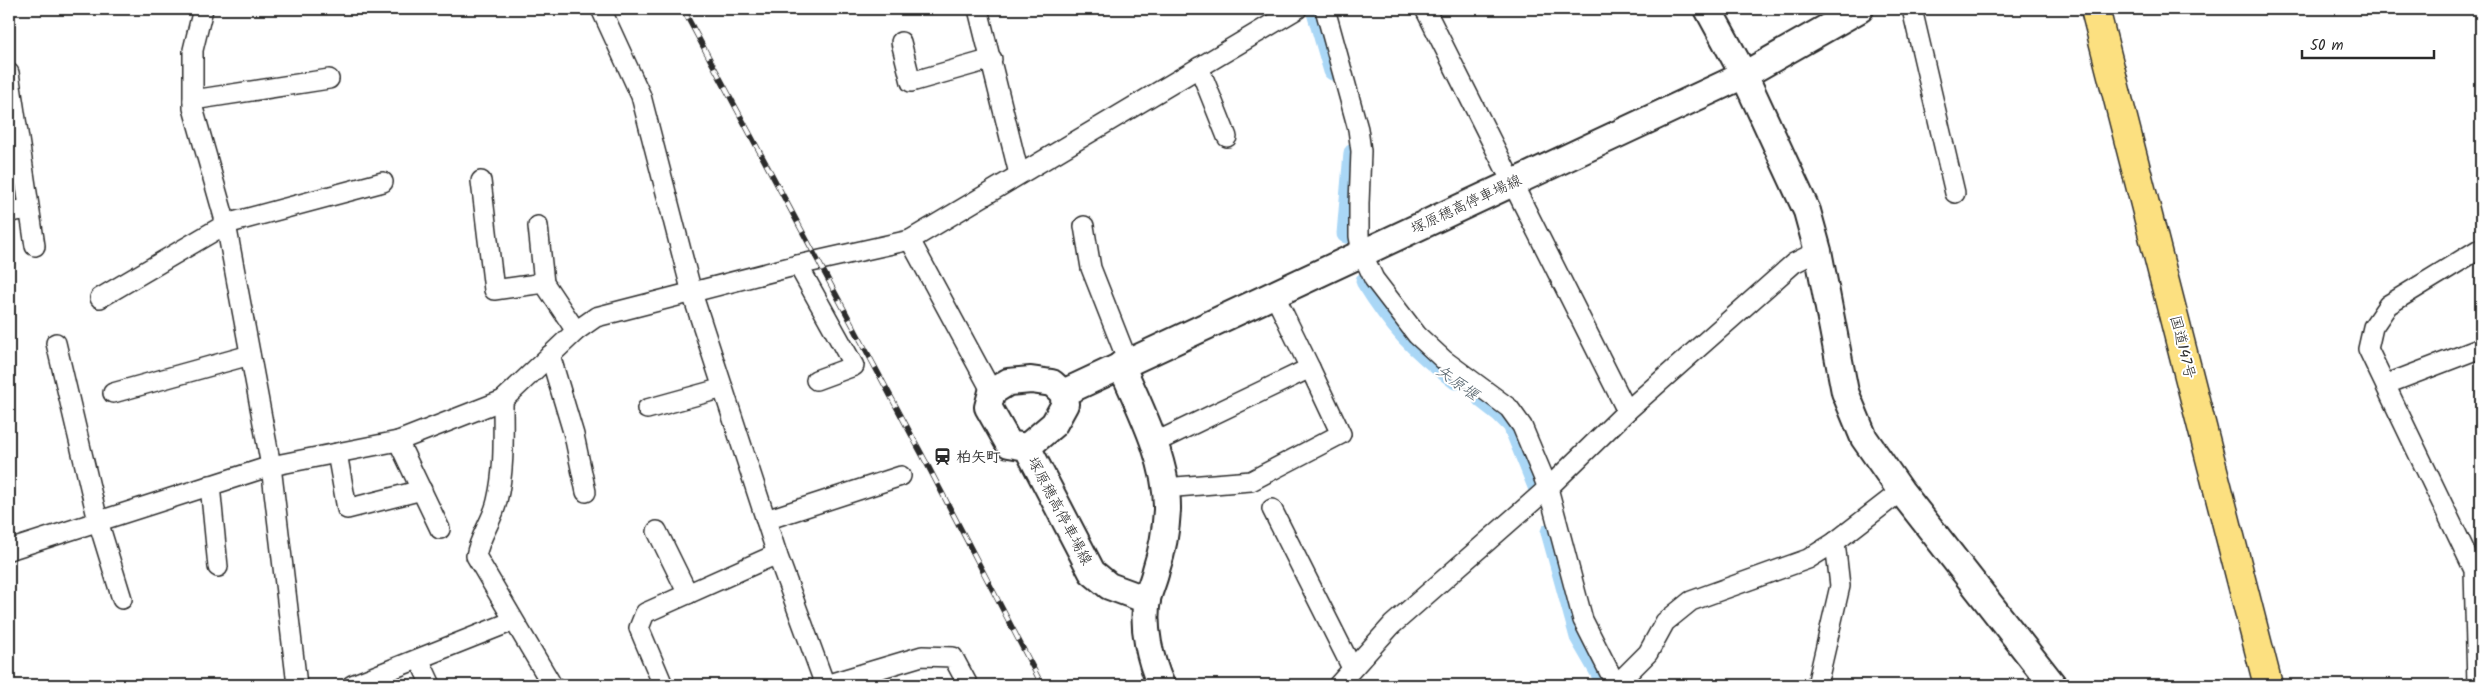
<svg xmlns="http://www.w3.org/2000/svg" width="2490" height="694" viewBox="0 0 2490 694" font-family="Kalam,'Klee One',sans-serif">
  <rect width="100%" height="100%" fill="#fff"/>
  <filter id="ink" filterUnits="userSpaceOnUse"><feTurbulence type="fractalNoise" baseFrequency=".02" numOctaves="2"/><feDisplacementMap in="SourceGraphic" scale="10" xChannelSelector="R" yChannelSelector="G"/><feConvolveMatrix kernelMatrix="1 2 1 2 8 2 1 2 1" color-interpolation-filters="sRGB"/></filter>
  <g filter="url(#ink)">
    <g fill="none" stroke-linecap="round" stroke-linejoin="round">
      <g stroke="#aad7f6" stroke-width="19">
        <path d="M1315,9l18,62"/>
        <path d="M1346,234l7,-81"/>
        <path d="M1365,281c28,45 49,68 91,99"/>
        <path d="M1482,399l18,14 12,12 26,64"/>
        <path d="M1550,532l29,105 22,38 3,10"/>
      </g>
      <defs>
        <g id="street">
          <path d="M203,9l-10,41v58l33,116 45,242 26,219"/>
          <path d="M601,9l40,87 51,197 85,261 48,131"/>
          <path d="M978,9l41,165"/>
          <path d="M1325,9l33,120 3,22 -2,53v32l3,17 12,26 43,56 27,25 65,48 13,18 26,62 35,132 33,65"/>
          <path d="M1425,9l202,402"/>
          <path d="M1912,9l43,184"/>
          <path d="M901,42l10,40 81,-23"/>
          <path d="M1199,67l28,70"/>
          <path d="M9,73l26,173"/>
          <path d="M193,100l136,-21"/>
          <path d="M481,181l13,109 50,-7"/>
          <path d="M9,212l20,-3"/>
          <path d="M538,226l6,57 32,48"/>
          <path d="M1084,226l7,42 37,94"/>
          <path d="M910,240l82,152"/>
          <path d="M798,265l56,101 -38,14"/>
          <path d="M100,298l126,-74 157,-42"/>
          <path d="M56,343l42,178 24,78"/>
          <path d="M550,355l24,80 12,57"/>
          <path d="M2387,384l94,-36"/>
          <path d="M113,393l137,-38"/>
          <path d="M503,400c0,34 2,68 -6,101 -4,19 -17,34 -21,55l76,129"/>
          <path d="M647,409l76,-21"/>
          <path d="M398,441l42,88"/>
          <path d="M1154,443l156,-75 -36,-74"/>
          <path d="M337,453l10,56 75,-19"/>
          <path d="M210,485l8,82"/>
          <path d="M1164,488l87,-7 90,-47 -31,-66"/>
          <path d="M1272,509l80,159"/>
          <path d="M766,520l135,-44"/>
          <path d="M657,531l31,63"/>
          <path d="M9,550l262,-84 127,-25 105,-41 73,-69 20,-14 202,-52 112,-25 387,-231"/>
          <path d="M419,659l12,26"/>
          <path d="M352,685l161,-64"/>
          <path d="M663,685l-24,-57 6,-15 132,-59"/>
          <path d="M825,685l97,-29 31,1 15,28"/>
          <path d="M1338,685l54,-60 156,-137 79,-77 167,-148 24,-12"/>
          <path d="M1616,685l32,-32 17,-31 26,-21 117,-42 27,-17 66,-51"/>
          <path d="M1817,685l23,-99 -5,-44"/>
          <path d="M2477,685l-3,-115 -106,-221 5,-22 15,-22 93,-57"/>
        </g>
        <g id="secondary">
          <path d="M1860,9l-116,66 63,136 11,40 27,141 19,46 37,53 152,194"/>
          <path d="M1121,365c19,43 47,97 46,145 -1,20 -5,42 -11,60 -2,10 -7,20 -9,29 -5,28 3,61 14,86"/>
          <path d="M1031,380l21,3 11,10 2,11 -11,20 -27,23 -18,-3 -21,-37 4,-15 16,-10z"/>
          <path d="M1063,393l681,-318 -36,-66"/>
          <path d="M1027,447l65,125 17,14 38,14"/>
        </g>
        <path id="highway" d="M2095,9l173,676"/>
      </defs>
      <use href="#street" stroke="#2b2b2b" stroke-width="22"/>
      <use href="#secondary" stroke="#2b2b2b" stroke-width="30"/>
      <use href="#highway" stroke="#2b2b2b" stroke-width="31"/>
      <use href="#street" stroke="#fff" stroke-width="19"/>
      <use href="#secondary" stroke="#fff" stroke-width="26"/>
      <use href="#highway" stroke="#fce080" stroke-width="28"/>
      <defs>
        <path id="rail" d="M683,9l244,455 115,221"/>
      </defs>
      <use href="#rail" stroke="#2b2b2b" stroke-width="5.5"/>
      <use href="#rail" stroke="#fff" stroke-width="4" stroke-dasharray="11" stroke-linecap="butt"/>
    </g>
  </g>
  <defs>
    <symbol id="station-bare" viewBox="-9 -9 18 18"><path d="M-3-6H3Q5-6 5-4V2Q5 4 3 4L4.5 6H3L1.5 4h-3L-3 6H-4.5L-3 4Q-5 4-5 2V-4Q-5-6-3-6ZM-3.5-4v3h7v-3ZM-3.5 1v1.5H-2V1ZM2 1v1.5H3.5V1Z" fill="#2b2b2b" stroke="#fff" stroke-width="2.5" paint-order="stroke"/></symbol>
  </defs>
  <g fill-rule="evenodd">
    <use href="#station-bare" x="930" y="444" width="25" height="25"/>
  </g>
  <g text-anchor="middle" stroke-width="4" stroke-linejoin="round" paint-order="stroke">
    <g font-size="15" fill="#2b2b2b" stroke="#fff">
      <text transform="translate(1466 204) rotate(-25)" y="5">塚原穂高停車場線</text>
      <text transform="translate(2183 347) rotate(76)" y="5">国道147号</text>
      <text transform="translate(1060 511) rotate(62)" y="5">塚原穂高停車場線</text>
    </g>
    <g font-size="15" font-weight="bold" fill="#2b2b2b" stroke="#fff" text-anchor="start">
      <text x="956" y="462">柏矢町</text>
    </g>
    <g font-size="16" font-style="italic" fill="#515f68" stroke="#fff">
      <text transform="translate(1458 382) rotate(36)" y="6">矢原堰</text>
    </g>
  </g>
  <rect width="2490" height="694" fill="none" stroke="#fff" stroke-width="30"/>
  <rect x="15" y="15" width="2460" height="664" fill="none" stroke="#2b2b2b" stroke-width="2" filter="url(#ink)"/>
  <path d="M2302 50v8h132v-8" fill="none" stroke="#2b2b2b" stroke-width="2.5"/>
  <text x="2310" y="50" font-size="15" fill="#2b2b2b" stroke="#ffffff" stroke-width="4" paint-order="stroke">50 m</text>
</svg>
